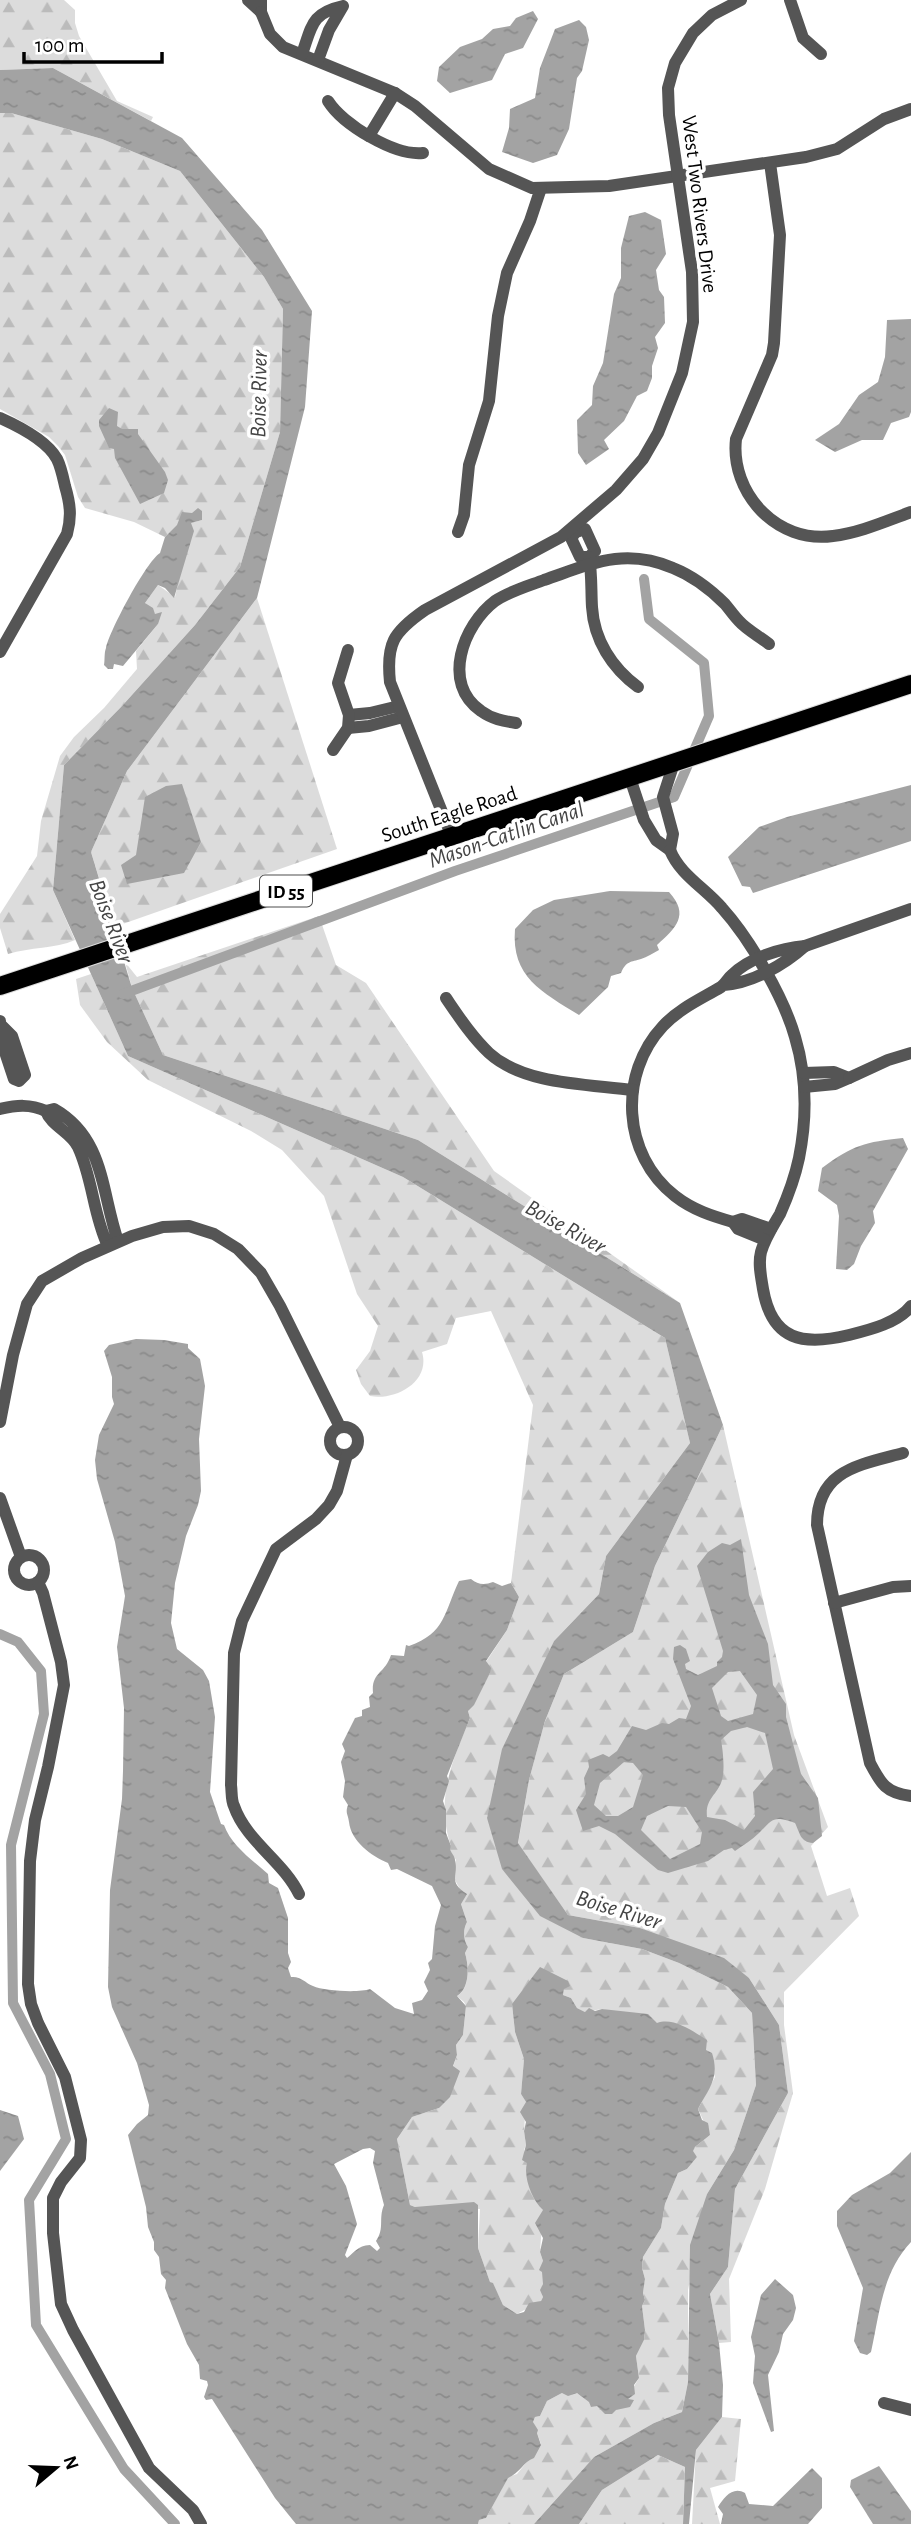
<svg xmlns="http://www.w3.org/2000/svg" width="911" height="2524" viewBox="0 0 911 2524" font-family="'Alegreya Sans',sans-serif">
  <defs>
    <pattern id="forest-firs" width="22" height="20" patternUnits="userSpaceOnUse" patternTransform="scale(1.75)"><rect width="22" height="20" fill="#dcdcdc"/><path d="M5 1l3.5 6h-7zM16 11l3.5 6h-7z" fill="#bbb"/></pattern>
    <pattern id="water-ripples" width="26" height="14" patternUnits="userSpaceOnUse" patternTransform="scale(1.75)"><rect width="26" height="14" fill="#a3a3a3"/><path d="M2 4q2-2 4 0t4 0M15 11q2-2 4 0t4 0" fill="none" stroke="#8b8b8b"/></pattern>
  </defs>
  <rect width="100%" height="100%" fill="#fff"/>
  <g fill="url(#forest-firs)">
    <path d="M0,0h64l11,10v13l4,13 38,65 36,16 -2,4 -98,-53 -53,2z"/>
    <path d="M0,113h11l91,26 78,32 84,106 19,32 -3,123 -40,135 -45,58 -73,81 -58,59 -11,125 22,50c-20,9 -45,7 -67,14l-8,-26v-14l37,-58 4,-35 19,-65 14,-19 30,-29 33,-39 -1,-18 22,-27 -3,-10 -10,-11 13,-18 17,12 16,-74 11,-3 -10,-7 -27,24 -31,-15 -49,-14 -7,-11 -13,-42 -7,-9 -9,-9 -49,-28z"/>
    <path d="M257,598l80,251 -223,78 -23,-75 36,-81z"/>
    <path d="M319,916l17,49 30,18 128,188 186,132 -262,-163 -255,-85 -31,-67 -7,-26 12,15z"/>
    <path d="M91,974l37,82 275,121 262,161 25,105 -84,113 -7,38 -45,47 -24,53 -43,124 96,120 59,11 37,14 49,24 24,26 4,72 -22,65 -27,44 -19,96v92l-6,30 -28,11 -60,34 -60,67h-56l1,-4 7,-2 22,-41 9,-3 24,-30 -8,-22 2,-5 5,-1 7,-15 15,-8h15l20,13 19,4 10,-10 13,-22 -3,-22 8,-16 1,-10 -3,-24 3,-6 -2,-7 2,-14 -3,-11 1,-11 18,-29 4,-24 13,-31 9,-4 10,-12 -5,-6 3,-4 15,-12 -12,-26 17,-32 -9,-27 -49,-27 -55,-14 -17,3 -8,-4 -6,-10 -8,-3 1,-6 -52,15 3,28 9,27 -3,35 5,8 -2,29 2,14 -2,5 19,60 -3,42 3,9v23l-2,6 2,7 -2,4 -24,13 -14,-9 -10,-21 -3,-2 -12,-34 2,-39 -65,-2 -5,-2 -13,-66 15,-22 27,-9 18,-53 -1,-10 7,-10 3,-29 -2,-4 -7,-6c13,-7 12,-30 8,-43l3,-6c-5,-7 -5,-17 -1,-25l-6,-18v-13l-8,-15 3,-16 -7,-11 2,-3c-16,-47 1,-84 19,-128l-2,-7 22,-38 -4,-11 21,-32 12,-33 -8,-14 22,-178 -42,-94 -35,7 -9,26 -25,8c9,30 -27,49 -52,44l-9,-12 -5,-14 14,-19 8,-25 -21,-32 -33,-98 -42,-46 -31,-19 -103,-51 -41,-38 -27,-37 -4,-26z"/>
    <path d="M723,1425l71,310 34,92 -17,19 16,50 23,-8 9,28 -75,76v33l9,68 -28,96 -36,90 2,63 -12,1 -9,-49 18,-27 7,-78 53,-96 -9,-68 -30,-47 -109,-50 -72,-13 -50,-71 11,-64 16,-59 19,-47 69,-42 22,-66z"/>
    <path d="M722,2417l19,2 -6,62 -25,7 10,36h-28l4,-74z"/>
    <path d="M658,2455l27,12 -2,57h-104l23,-34z"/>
  </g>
  <g fill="url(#water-ripples)" fill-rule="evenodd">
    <path d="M533,11l5,8 -15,29 -18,6 -13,26 -42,13 -13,-12 2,-14 21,-20 22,-8 11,-10 17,-3 6,-8z"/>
    <path d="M579,20l7,7 3,13 -7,31 -5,7 -8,51 -12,26 -24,8 -31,-11 7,-24 1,-19 25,-11 5,-30 15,-39z"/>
    <path d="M53,68l129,70 80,92 50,81 -7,96 -48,191 -130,173 -36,81 41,136 31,67 255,85 262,163 43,122 -68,141 -22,66 -69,42 -19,47 -16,59 -11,63 50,72 72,13 84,30 25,20 30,47 9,68 -53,96 -7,78 -18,27 9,49 4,42 -1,32 -26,33 -7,74h-6l2,-57 -27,-12 -56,35 -23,34h-45l60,-67 60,-34 28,-11 6,-30 2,-137 17,-51 27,-44 22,-65 -4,-72 -24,-26 -49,-24 -37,-14 -59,-11 -43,-22 -38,-47 -15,-51 15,-69 52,-108 45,-47 7,-38 84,-113 -25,-105 -262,-161 -275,-121 -75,-166 11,-125 58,-59 73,-81 45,-58 40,-135 3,-123 -19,-32 -84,-106 -78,-32 -91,-26h-11v-43z"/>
    <path d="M645,212l16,8 5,34 -10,16 3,20 5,7 1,26 -10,14 3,11 -6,18v12l-5,13 -10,5 -13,25 -20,19 5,9 -23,16 -8,-12 -1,-33 15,-15 1,-19 10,-23 11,-69 7,-16v-30l8,-32z"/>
    <path d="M911,319v93l-2,5 -18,6 -8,17h-21l-27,12 -20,-12 24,-16 20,-29 19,-13 7,-25 2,-37z"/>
    <path d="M109,408l9,4 -1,14 5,3h16v5l27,38 3,8 -4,13 -24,11 -25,-46 -1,-9 -5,-1 -10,-22v-6z"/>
    <path d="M198,508l4,3v9l-11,3 3,8 -20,67 -9,-10 -7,-3 -13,18 8,5 2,6 7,-2 -4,12 -35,42 -9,-2 -1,5h-5l-4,-4c1,-5 0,-12 2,-17 4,-18 40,-86 54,-95l5,-16 12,-12 5,-13 10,1z"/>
    <path d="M182,784l19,58 -17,31 -57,11 -6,-19 15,-10 9,-58 21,-11z"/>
    <path d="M911,785v56l-158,52 -3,-6 -8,-1 -14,-29 31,-30 28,-10z"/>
    <path d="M610,891l59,1c21,23 7,36 -12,53l2,5c-6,3 -12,7 -18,9 -10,3 -15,2 -20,14l-10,3 -3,11 -29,28c-37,-23 -68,-38 -64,-86l18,-19 21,-10z"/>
    <path d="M903,1138l5,11 -35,62 2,12 -14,23 -7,18 -7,6 -11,-1 3,-53 -2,-11 -19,-14 4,-23c31,-23 43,-26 81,-30z"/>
    <path d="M136,1339l28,1 24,4v4l12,11 5,27 -6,53 2,52 -3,14 -12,31 -11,47 -4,40 6,26 26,21 6,11 6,36 -5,75 11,32 3,1c7,20 28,35 44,49l1,9 9,5 10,30v35l3,9 -3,6 3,9c10,-1 13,5 22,9 11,5 46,7 57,3l25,19 19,6 -2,-11 10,-3 6,-9 -4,-9 6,-12 -2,-7 4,-4 3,-33 6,-21 -9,-19 -35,-17 -6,1 -3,-7c-17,-7 -37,-22 -39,-41 -1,-8 -4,-9 -1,-17l-5,-8 2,-16 -4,-19 4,-11 -3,-7 13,-26 7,-2v-6l8,-3 -1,-10 4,-4c-2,-21 12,-19 18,-38l13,1 2,-11 3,1c37,-13 35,-34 50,-65l12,-2c7,6 14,6 22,3l9,4 9,-3 8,14 -12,33 -21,31 5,7 -1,5 -16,32 -6,6 2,7 -23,58 2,5 -6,20 3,9v23l5,13 -1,3c1,4 5,7 5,11 4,16 -8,21 12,34l-6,10 6,18c-4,7 -4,18 1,25l-3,6c4,13 5,35 -8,43l9,10 -3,29 -7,10 1,10 -4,11 7,5 -10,26 -11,11 -27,9 -15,22 13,66 5,2 59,-5 4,3v43l12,34 3,1 10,22 14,9 7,-2 5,-9 12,-2 2,-4 -3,-7 3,-6 -1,-12 -3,-2 4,-9 -3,-9 3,-14 -8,-15 8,-13c-11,-10 -20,-33 -16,-47l-5,-3 4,-15 -2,-14 2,-9 -6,-10 6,-10 -5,-8 3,-35 -9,-27 -3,-28 28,-37 28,14 2,5 -6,3 -1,6 8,3 6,10 8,4 4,-4 6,3 7,-2 46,5 9,9c17,-6 35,8 50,17l-1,10 6,3c8,25 -3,35 -14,56l4,11 6,3 2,12 -15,12 -2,4 4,6 -10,12 -9,4 -13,31 -4,24 -18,29 -1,11 3,11 -2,14 2,7 -3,6 3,24 -1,10 -8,16 3,22 -5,7 1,9 -7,5 6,1 -4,7 -14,3 -4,4h-7l-8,-8 -6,1 -2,-5 -12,-9 -9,3 -6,-3 -15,8 -7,15 -5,1 -2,5 5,8 -1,3 4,12 -7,13c-11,4 -14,15 -26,20l-22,40 -7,2 -1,4h-182l-21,-26 -63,-99 -6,1 -2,-3 4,-12 -1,-4 -7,-2 -1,-14 -12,-21 -22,-56 1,-8 -5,-6 -2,-17 -5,-7v-8l-6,-15 -2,-20 -18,-72 9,-11 11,-9 1,-10 -12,-42 -25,-56 -4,-20 2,-97 12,-91 1,-28 1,-63 -7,-61 8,-51 -10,-54 -18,-63 -2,-19 4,-25 15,-31 -2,-7v-20l-8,-26 5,-6zM370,2148l5,3 -2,12 11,42c-6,14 1,23 -8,36l4,7 -3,3 -7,-6c-13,1 -15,7 -23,13l-2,-3 12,-31 -11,-38 -12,-22 29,-15z"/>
    <path d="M741,1539l8,56 19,49 5,41 13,19v13l15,57 17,24 4,38 -9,7c-13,-1 -13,-10 -18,-20 -22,-8 -22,-4 -36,10 -7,7 -16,12 -24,18l-3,-3 -8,2 -16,11 -40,12 -10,-3 -43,-36 -16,-8 -16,5 -7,-21 10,-16 -2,-16 5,-11 -1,-7 15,-6 6,3 8,-6 15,-25 14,4 16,-7 7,1 10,-6 7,1 5,-13 -18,-47 1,-12 6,-2 6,4 4,12 -5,3 1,5 12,6 19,-9v-4l5,-5 1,-6 -26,-85 11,-14 14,-9 8,2zM740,1671l17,24 -4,19 -25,7 -7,-5 -9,-28 16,-16zM747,1727l18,6 8,36 -20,23 2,24 -11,14 -19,-10 -18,-3c-2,-19 10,-21 15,-37 3,-10 1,-29 -1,-40l10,-9zM624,1762l9,1 10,12 -10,32 -15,9h-12l-12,-11 6,-22zM668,1806l18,1 16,25 -2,12 -30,15 -29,-29 6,-14z"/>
    <path d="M0,2110l18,6 6,23 -24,32z"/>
    <path d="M911,2152v90c-29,31 -31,70 -40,110l-4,3 -7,-2 -6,-12 9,-53 -26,-62v-15l15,-16 38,-22z"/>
    <path d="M775,2279l18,16 3,13 -3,12 -10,14 -4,18 -11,23 6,56 -3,1 -18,-49 2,-27 -4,-19 10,-42z"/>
    <path d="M879,2466l32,45v13h-38l-23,-37 1,-7z"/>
    <path d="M812,2468l10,10v30l-14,16h-87l2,-10 -5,-7c6,-10 15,-21 27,-14l4,11 24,2z"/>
  </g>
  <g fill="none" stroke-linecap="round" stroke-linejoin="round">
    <g stroke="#a3a3a3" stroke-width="10">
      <path d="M123,994l332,-123 219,-74 35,-81 -5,-53 -55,-44 -5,-40"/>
      <path d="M0,1634l18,8 23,29 3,43 -33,131 2,158 37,71 16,65 -37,61 7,125 88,144 51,55"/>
    </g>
    <defs>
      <path id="highway" d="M0,986l911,-302"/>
    </defs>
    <use href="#highway" stroke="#dbdbdb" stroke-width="20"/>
    <g stroke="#555" stroke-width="12">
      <path d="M248,0l13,12v-12"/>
      <path d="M790,0l13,38 18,16"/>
      <path d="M261,12l9,22 13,13 112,46 20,13 74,63 43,19 77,-2 197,-29 31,-8 47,-30 27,-10"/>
      <path d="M302,54c10,-28 9,-41 41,-48l-14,24 -11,30"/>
      <path d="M328,101c15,24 67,55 95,52"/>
      <path d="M369,136l26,-43"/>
      <path d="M770,163l10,72 -6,108 -2,12 -36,84c-6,54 41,105 97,97 26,-3 53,-15 78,-24"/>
      <path d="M0,418c18,8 47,23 57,41 4,8 6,18 8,27 5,17 7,30 2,48l-67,118"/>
      <path d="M585,529l10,22 -6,6h-9l-9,-19 5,-6z"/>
      <path d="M458,532l6,-17 5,-50 20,-64 9,-85 9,-43 23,-52 11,-33"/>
      <path d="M589,557c3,17 2,33 3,50 2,33 20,61 46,80"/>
      <path d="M349,715l21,-2 29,-7"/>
      <path d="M516,723c-13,-2 -24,-4 -35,-12 -40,-27 -18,-86 14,-110 15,-10 33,-15 49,-21 47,-16 80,-33 129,-12 20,8 37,21 52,36 5,6 9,12 14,17 8,9 20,15 30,23"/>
      <path d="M348,728l21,-2 34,-9"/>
      <path d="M333,750l15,-22 1,-13 -11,-32 10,-33"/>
      <path d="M630,778l14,42 12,20 14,10 3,-16 -10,-37 11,-34"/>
      <path d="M452,837l-62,-155c-4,-38 3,-50 35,-72l136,-73 55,-47 27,-31 15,-26 24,-60 11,-51 -1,-50 -23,-157 -1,-27 7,-25 18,-30 19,-18 29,-15"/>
      <path d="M670,850c10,25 35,38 52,58 28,31 62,90 73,129 12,40 12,81 4,121 -4,19 -11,38 -19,56 -7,12 -15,24 -19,38 -3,12 0,24 2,37 9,52 40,57 86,46 20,-5 49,-12 62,-29"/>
      <path d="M805,946l106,-37"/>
      <path d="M724,985c28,-2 60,-20 81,-39 -24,2 -56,12 -73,29 -5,4 -6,8 -11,12 -20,12 -41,21 -58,39 -45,48 -41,129 12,170 18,14 37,20 58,26"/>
      <path d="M446,998c13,19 26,39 43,55 35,32 99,31 144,37"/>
      <path d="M0,1021l1,19 13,39 5,2 6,-6 -13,-39 -11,-11"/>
      <path d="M804,1073l30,-1 15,6 -14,6 -31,3"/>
      <path d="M849,1078l39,-18 23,-7"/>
      <path d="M0,1109c17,-4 30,-5 46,2"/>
      <path d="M765,1240l-27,-11 -5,-7 9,-3 29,10"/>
      <path d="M108,1246c-15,-31 -15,-67 -30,-99 -7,-15 -27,-21 -32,-36l8,-2c51,29 47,83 64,132"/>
      <path d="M0,1422l13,-67 14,-51 15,-23 40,-23 50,-22 31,-9 26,-1 25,8 24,15 23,24 19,33 60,121"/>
      <circle cx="344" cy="1441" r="14"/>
      <path d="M903,1453c-44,12 -86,17 -86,72l53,238c11,21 16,30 41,33"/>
      <path d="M0,1498l21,59"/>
      <circle cx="29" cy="1570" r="15"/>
      <path d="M38,1582l5,11 18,69 3,23 -16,82 -13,53 -5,41 -2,123 3,20 7,19 27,54 16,63 -1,18 -19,24 -8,16v35l8,71 12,26 76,138 44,42 8,14"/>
      <path d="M834,1603l59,-16 18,-1"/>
      <path d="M299,1894c-16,-33 -53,-53 -65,-88 -3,-6 -2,-14 -3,-21l3,-132 8,-32 34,-72 40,-30 13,-14 8,-14 10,-36"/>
      <path d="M884,2403l27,7"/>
    </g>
    <use href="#highway" stroke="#000" stroke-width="18"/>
  </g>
  <g text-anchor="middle" stroke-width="7" stroke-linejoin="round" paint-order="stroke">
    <rect fill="#fff" stroke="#4c4c4c" stroke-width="2" x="260" y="875.5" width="52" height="31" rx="5"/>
    <g font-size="19" font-weight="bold" fill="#000">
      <text x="286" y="898">ID 55</text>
    </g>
    <g font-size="21" fill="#000" stroke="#fff">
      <text transform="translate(700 204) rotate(83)" y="7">West Two Rivers Drive</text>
      <text transform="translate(449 814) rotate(-18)" y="7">South Eagle Road</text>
    </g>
    <g font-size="23" font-style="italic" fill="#444" stroke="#fff">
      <text transform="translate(258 394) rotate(-89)" y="8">Boise River</text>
      <text transform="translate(506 834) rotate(-19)" y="8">Mason-Catlin Canal</text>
      <text transform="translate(112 921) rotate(69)" y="8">Boise River</text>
      <text transform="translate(566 1226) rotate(29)" y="8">Boise River</text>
      <text transform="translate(619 1909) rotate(17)" y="8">Boise River</text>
    </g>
  </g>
  <g transform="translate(56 2468) rotate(71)" stroke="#ffffff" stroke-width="5" paint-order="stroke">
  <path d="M0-5L12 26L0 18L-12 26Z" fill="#000000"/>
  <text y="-10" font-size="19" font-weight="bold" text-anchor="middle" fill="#000000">N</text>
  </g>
  <path d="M24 52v10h138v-10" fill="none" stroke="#000000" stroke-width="3.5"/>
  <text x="35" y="52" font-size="21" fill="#000000" stroke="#ffffff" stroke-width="5" paint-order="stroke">100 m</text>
</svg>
